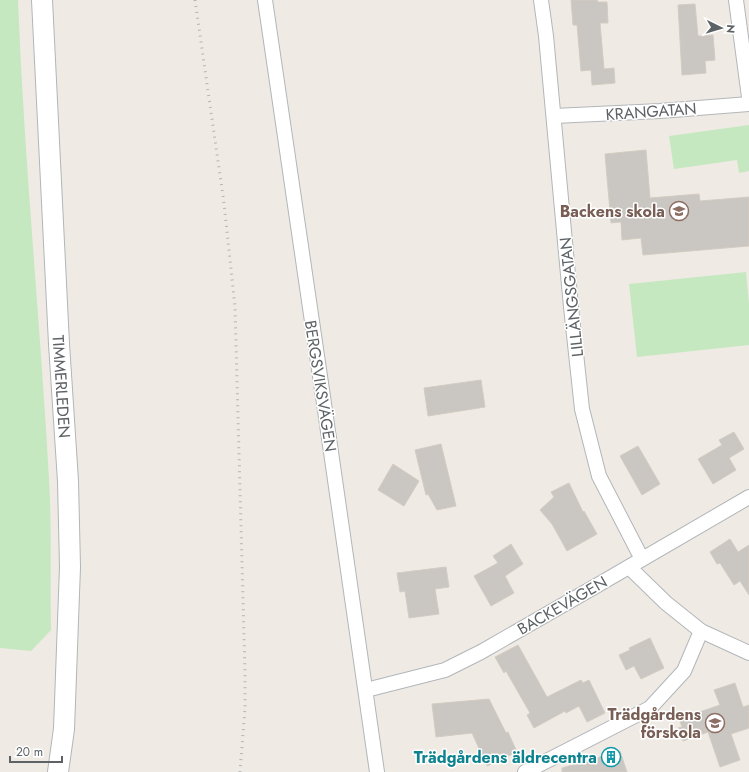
<svg xmlns="http://www.w3.org/2000/svg" width="749" height="772" viewBox="0 0 749 772" font-family="Jost,sans-serif">
  <rect width="100%" height="100%" fill="#efebe4"/>
  <g fill="#c6e8c0">
    <path d="M0,0h18c6,159 22,318 31,478 3,50 1,101 2,152l-20,21 -31,-3z"/>
    <path d="M749,125v46l-10,2 -2,-13 -63,9 -5,-33z"/>
    <path d="M746,272l3,32v41l-112,12 -8,-73z"/>
  </g>
  <g fill="#cac6c1" stroke="#d4ccc2">
    <path d="M571,0h26l1,2h9l1,21h-8l4,46 10,-1 1,15 -23,2 -1,-15 -10,1 -4,-46h-4z"/>
    <path d="M695,4l3,32 15,-1 2,25 -10,1 1,12 -24,2 -4,-70z"/>
    <path d="M646,150l4,48 49,-4 1,7 49,-4v49l-106,9 -2,-17 -19,2 -1,-18 -10,1 -6,-69z"/>
    <path d="M481,380l4,27 -57,9 -4,-28z"/>
    <path d="M734,432l10,17 -15,9 7,12 -23,14 -15,-25 24,-14 -3,-5z"/>
    <path d="M441,444l15,62 -19,4 -9,-16 -2,1 -11,-45z"/>
    <path d="M638,446l22,38 -18,11 -22,-39z"/>
    <path d="M393,464l26,17 -15,25 -26,-16z"/>
    <path d="M569,483l14,29 1,-1 13,23 -30,17 -15,-27 -12,-14 14,-13 -3,-5z"/>
    <path d="M730,539l8,13 11,-7v50l-9,-14 -6,4 -14,-22 -3,1 -7,-12z"/>
    <path d="M511,544l12,20 -18,12 9,17 -23,13 -17,-30 24,-13 -5,-7z"/>
    <path d="M446,567l3,20 -14,2 4,25 -30,4 -4,-27 -5,1 -3,-19z"/>
    <path d="M650,638l14,30 -23,11 -7,-13 -8,4 -7,-15 11,-5 -1,-2z"/>
    <path d="M518,645l29,52 34,-17 2,3 6,-3 16,33 -18,9 -8,-16 -13,7 -1,-2 -31,17 -7,-13 3,-2 -24,-42 -2,2 -9,-16z"/>
    <path d="M735,683l8,24 6,-2v23l-18,6 9,26 -20,7 -12,-35 -25,9 -5,-13 4,-1 -3,-8 41,-14 -6,-15z"/>
    <path d="M489,699l17,34 2,-1 9,20 -30,14 -15,-33 -36,4 -4,-33z"/>
    <path d="M620,751l7,21h-65v-4z"/>
  </g>
  <g fill="none" stroke-linecap="round" stroke-linejoin="round">
    <defs>
      <g id="minor">
        <path d="M265,0c36,258 77,514 112,772"/>
        <path d="M541,0l5,36 25,271 11,102 17,67 43,83"/>
        <path d="M736,0l13,97"/>
        <path d="M554,116l106,-5 89,-7"/>
        <path d="M629,567l37,36 35,28 48,22"/>
        <path d="M366,690l79,-20 36,-18 115,-66 153,-89"/>
        <path d="M525,772l125,-64 34,-37 17,-40"/>
      </g>
      <g id="secondary">
        <path id="s1" d="M42,0l17,344 9,137 2,86 -6,162 -6,43"/>
      </g>
    </defs>
    <use href="#minor" stroke="#b2b6ba" stroke-width="16"/>
    <use href="#secondary" stroke="#b1b6ba" stroke-width="22"/>
    <use href="#minor" stroke="#fff" stroke-width="14"/>
    <use href="#secondary" stroke="#fff" stroke-width="20"/>
    <path stroke="#b3b4b5" stroke-width="3" stroke-dasharray="1 5" stroke-linecap="butt" d="M195,0l29,203 11,104 10,365v37l-5,63"/>
  </g>
  <defs>
    <symbol id="school-ring" viewBox="-11 -11 22 22"><circle r="9.5" fill="#fff" stroke="#8d6e63" stroke-width="1.5"/><path d="M0-5L7-2L0 1L-7-2ZM-4 1L0 2.5L4 1V4Q0 6-4 4Z" fill="#8d6e63"/></symbol>
    <symbol id="building-ring" viewBox="-11 -11 22 22"><circle r="9.5" fill="#fff" stroke="#0f9aa8" stroke-width="1.5"/><path d="M-4-6H4V6H1V3H-1V6H-4ZM-2.5-4.3h1.7v1.8h-1.7ZM.8-4.3h1.7v1.8H.8ZM-2.5-1h1.7V.8h-1.7ZM.8-1h1.7V.8H.8Z" fill="#0f9aa8"/></symbol>
  </defs>
  <g fill-rule="evenodd">
    <use href="#school-ring" x="668" y="200" width="22" height="22"/>
    <use href="#school-ring" x="704" y="712" width="22" height="22"/>
    <use href="#building-ring" x="600" y="746" width="22" height="22"/>
  </g>
  <g text-anchor="middle" stroke-width="3" stroke-linejoin="round" paint-order="stroke">
    <g font-size="16" fill="#5c6266" stroke="#fff">
      <text transform="translate(651 111) rotate(-4)" y="6">KRANGATAN</text>
      <text transform="translate(571 297) rotate(-96)" y="6">LILLÄNGSGATAN</text>
      <text dy="6" stroke="none"><textPath href="#s1" startOffset="387">TIMMERLEDEN</textPath></text>
      <text transform="translate(321 386) rotate(81)" y="6">BERGSVIKSVÄGEN</text>
      <text transform="translate(562 605) rotate(-30)" y="6">BACKEVÄGEN</text>
    </g>
    <g font-size="16" font-weight="bold" fill="#785e54" stroke="#fff" text-anchor="end">
      <text x="665" y="217">Backens skola</text>
      <text x="701" y="720">Trädgårdens<tspan x="701" dy="18">förskola</tspan></text>
    </g>
    <g font-size="16" font-weight="bold" fill="#0d838f" stroke="#fff" text-anchor="end">
      <text x="597" y="763">Trädgårdens äldrecentra</text>
    </g>
  </g>
  <g transform="translate(721 28) rotate(95)" stroke="#ffffff" stroke-width="3" paint-order="stroke">
  <path d="M0-3L7 15L0 10L-7 15Z" fill="#5c6266"/>
  <text y="-6" font-size="11" font-weight="bold" text-anchor="middle" fill="#5c6266">N</text>
  </g>
  <path d="M10 756v6h52v-6" fill="none" stroke="#5c6266" stroke-width="2"/>
  <text x="16" y="756" font-size="12" fill="#5c6266" stroke="#ffffff" stroke-width="3" paint-order="stroke">20 m</text>
</svg>
